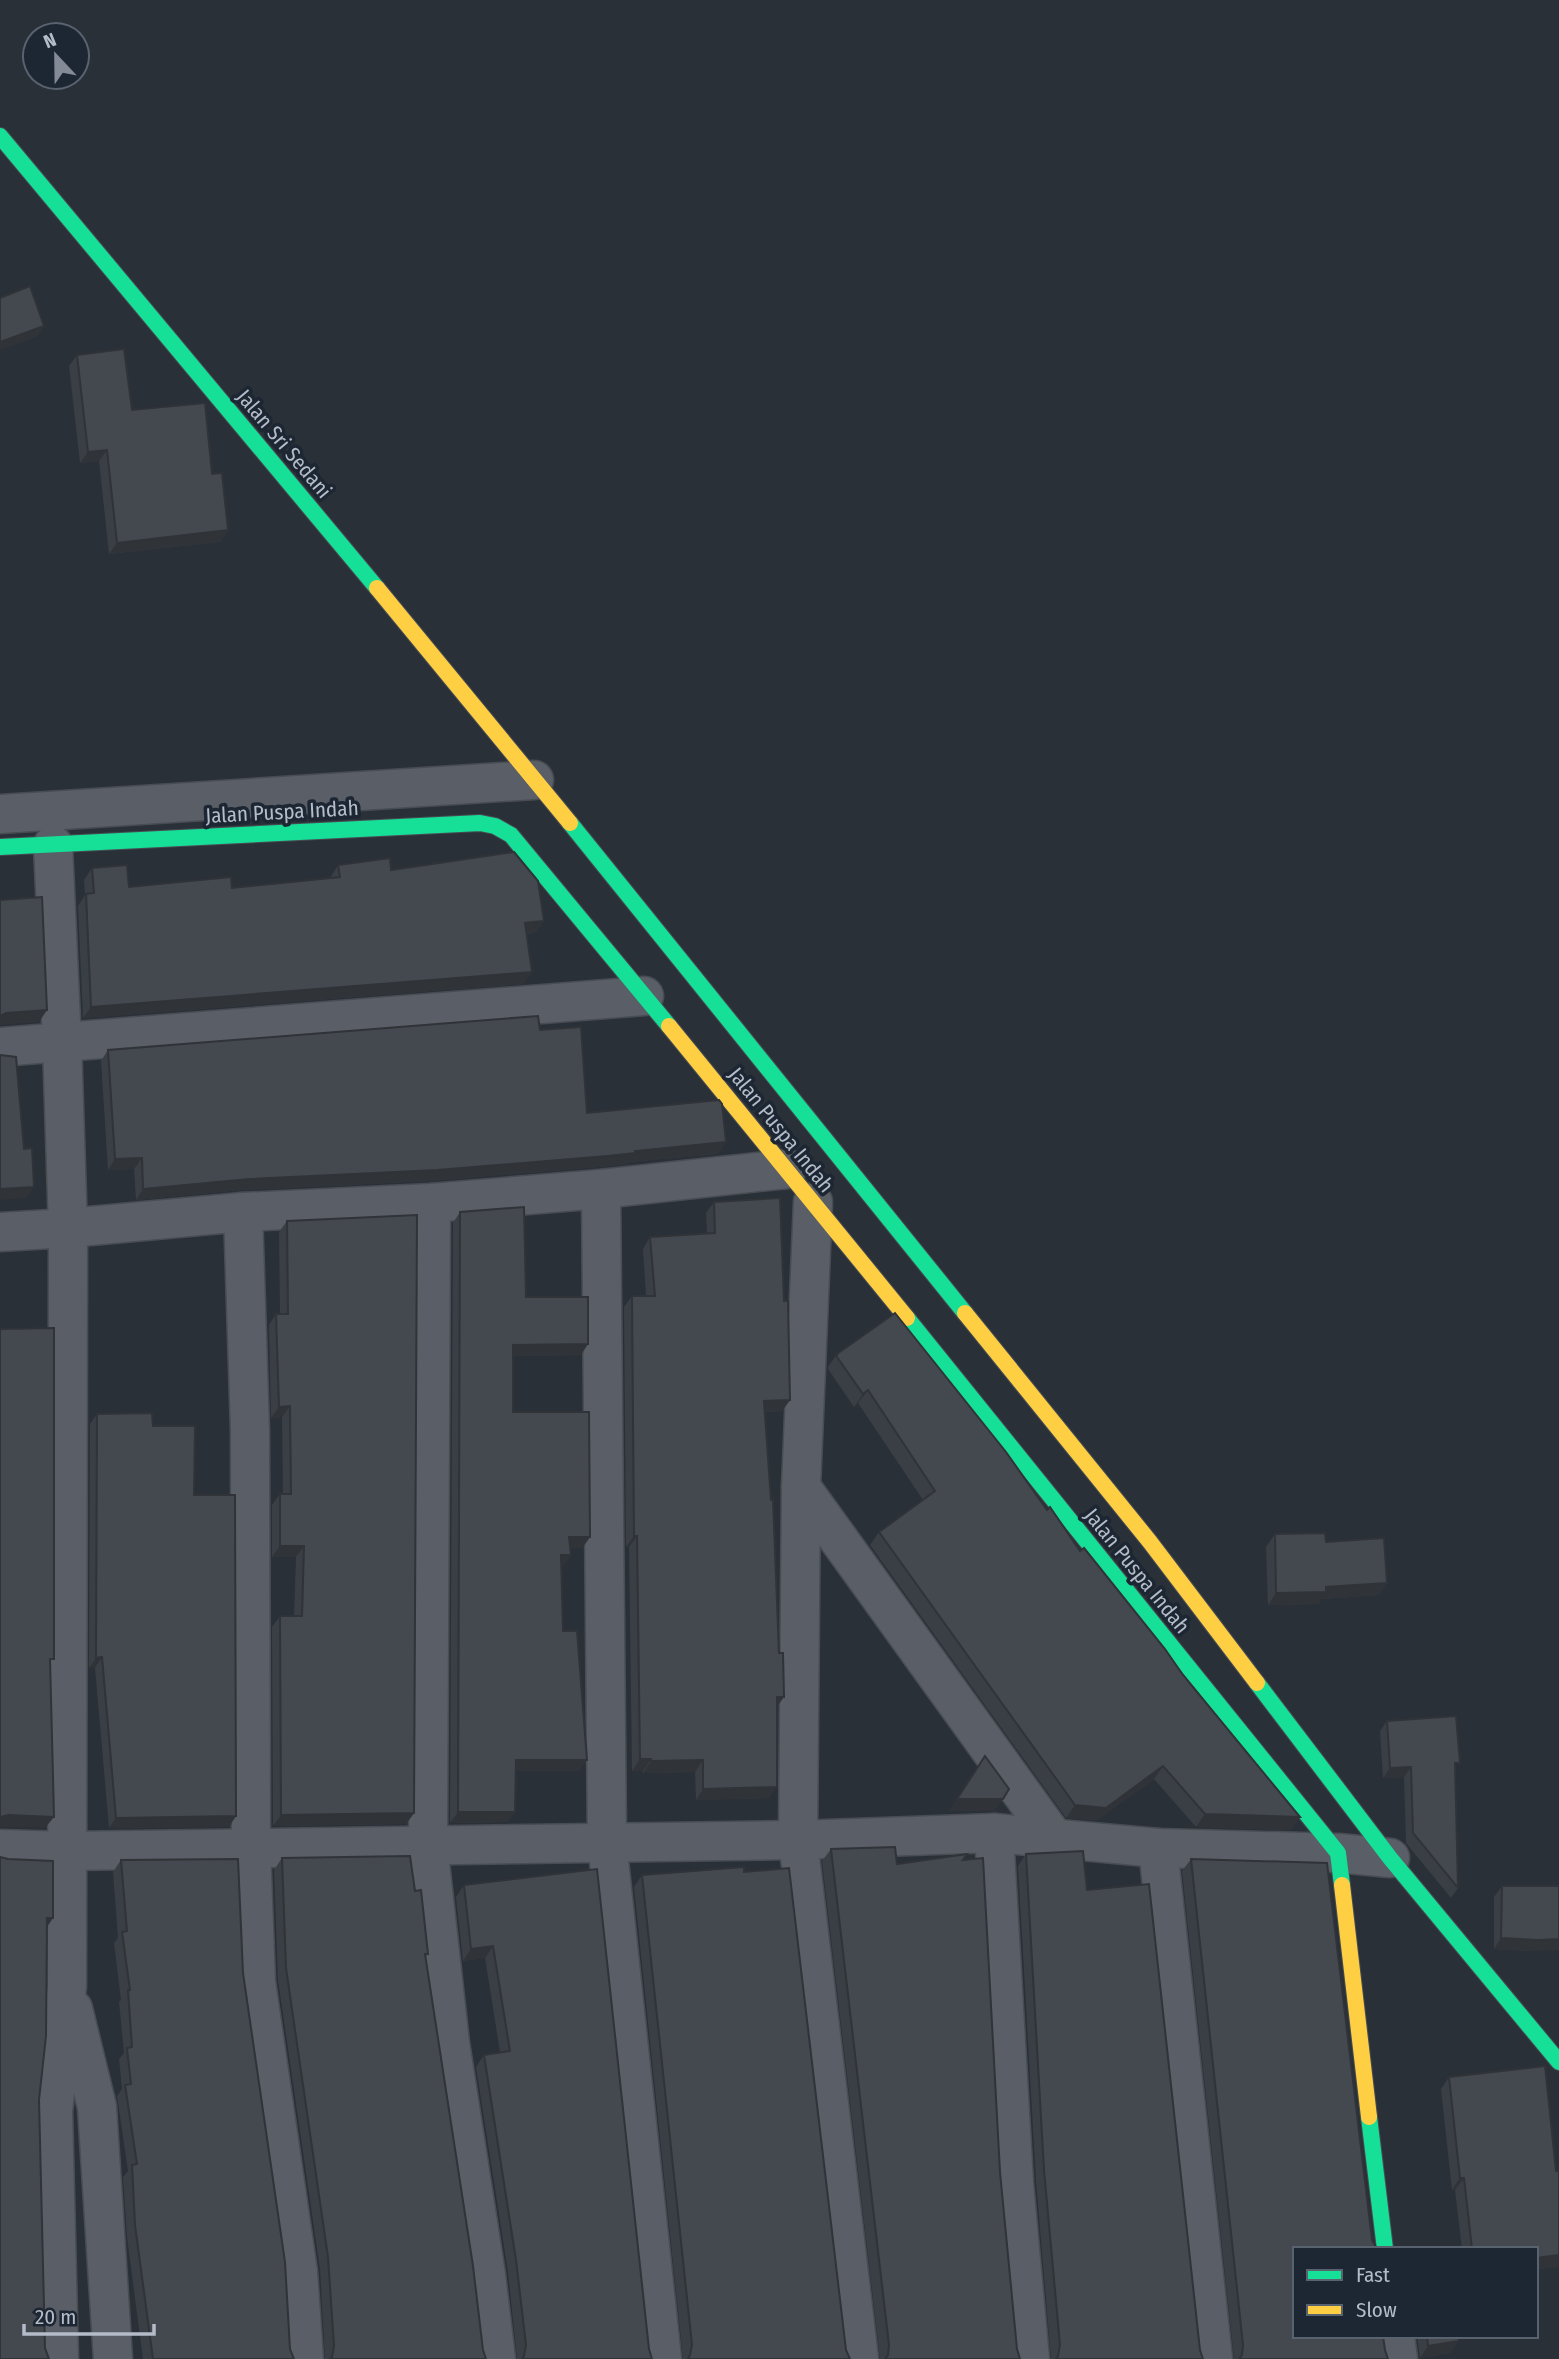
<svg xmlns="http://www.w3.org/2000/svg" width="1559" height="2359" viewBox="0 0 1559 2359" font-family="'Fira Sans Condensed',sans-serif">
  <rect width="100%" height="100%" fill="#2a3038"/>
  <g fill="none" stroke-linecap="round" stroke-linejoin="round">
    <defs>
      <g id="street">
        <path d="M0,814l534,-34"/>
        <path d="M53,845l9,198 6,185 -1,758 -14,125 6,248"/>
        <path d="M0,1047l644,-51"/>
        <path d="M601,1189l6,653 55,517"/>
        <path d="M813,1202l-12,285 -3,353 61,519"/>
        <path d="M431,1203l-3,642 22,198 36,232 10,84"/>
        <path d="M243,1212l7,218 1,418 5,134 42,290 6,87"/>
        <path d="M0,1232l68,-4 175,-16 188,-9 170,-14 186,-20"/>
        <path d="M801,1487l253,351"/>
        <path d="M994,1833l20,350 16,176"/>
        <path d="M1158,1848l55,511"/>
        <path d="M0,1849l66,2 732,-11 196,-7 164,15 180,5 52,5"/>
        <path d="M73,2009l24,98 16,252"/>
        <path d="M1395,2336l3,23"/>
      </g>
      <g id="fast">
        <path d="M0,136l377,452"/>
        <path d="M570,823l395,490"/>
        <path d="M0,847l480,-24 15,3 16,9 158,191"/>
        <path d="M907,1318l431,535 4,32"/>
        <path d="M1257,1683l133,175 169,204"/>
        <path d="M1369,2117l16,132"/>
      </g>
      <g id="slow">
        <path d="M377,588l193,235"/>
        <path d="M669,1026l238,292"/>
        <path d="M965,1313l185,229 107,141"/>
        <path d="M1342,1885l27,232"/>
      </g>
    </defs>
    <use href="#street" stroke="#484c53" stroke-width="41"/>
    <use href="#fast" stroke="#484c53" stroke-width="18"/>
    <use href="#slow" stroke="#484c53" stroke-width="18"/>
    <use href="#street" stroke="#5a5e66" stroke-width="38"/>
    <use href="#fast" stroke="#16e098" stroke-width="16"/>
    <use href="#slow" stroke="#ffcf43" stroke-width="16"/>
  </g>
  <g fill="#3a3f45">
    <path d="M77,355l55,55 80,64 16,56 -8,12 -111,12 -10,-93 -19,2 -11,-97z"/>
    <path d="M338,865l53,5 153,51 -9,11 -8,2 -3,50 -441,34 -5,-112 7,-11 -1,-15 8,-12 37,19 103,1 98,-10z"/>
    <path d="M540,1030l47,83 131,41 -89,8 -1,2 -29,3 -169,14 -189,9 -105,10 -2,-31 -26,1 -7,-109 7,-11z"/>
    <path d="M714,1202l70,99 6,99 -8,11 -17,1 12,295 -8,91 -73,2 -1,-28 -52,1v-2h-11l-3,-224h-3l-2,-240 8,-11h14l-3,-47 7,-12 57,-4 -1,-20z"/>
    <path d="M460,1212l66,85 55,58 -68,1v56l77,125 -8,11h-12l1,7 -8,11h-2l2,65 24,129 -8,11h-63l-1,41 -8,10 -57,1 3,-600z"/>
    <path d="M287,1221l127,592 -8,11 -133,2 -1,-199 8,-11h14l2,-59h-24v-52l8,-11h3l-1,-77 -11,1 -2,-93 7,-11h4l-1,-82z"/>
    <path d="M837,1354l210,156 253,307 -9,13 -95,-3 -42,-48 -57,41 -31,-2 -196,-273 9,-13 44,-32 -65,-97 -4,4 -26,-38v-2z"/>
    <path d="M97,1414l56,12 41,69 35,332 -120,1 -14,-160h-6l1,-244z"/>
    <path d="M1275,1534l51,8 53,53 -57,4 -4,5 -50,1 -2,-58z"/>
    <path d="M1387,1721l68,49 3,118 -7,10 -45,-55 -2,-66 -21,1 -3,-47z"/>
    <path d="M831,1849l66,15 66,-4 37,312 17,177 3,10h-140l-58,-498z"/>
    <path d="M1026,1854l61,36 113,460 3,9h-152l-15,-178 -18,-315z"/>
    <path d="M282,1858l133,33 13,63 -3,3 58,393 3,9h-161l-5,-90 -42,-289 -4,-110z"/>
    <path d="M1191,1859l104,390 90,101 3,9h-154l-52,-488z"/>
    <path d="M121,1860l122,113 47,376 4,10h-151l-16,-122 -4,-60 5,-6 -11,-75 5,-7 -3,-30 5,-6 -5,-51 2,-2 -7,-57 4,-5 -5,-66z"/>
    <path d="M597,1869l52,480 3,10h-135l-9,-87 -32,-205 8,-12 16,-3 -15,-94 -22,3 -7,-64 8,-12z"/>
    <path d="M744,1872l102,478 4,9h-167l-49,-472 8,-12z"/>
    <path d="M1502,1886l29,65 -37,-2v-52z"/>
    <path d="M1449,2077l107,94h3v96l-23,2v-20h-74l-7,-59h-3l-11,-101z"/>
    <path d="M1417,2336h41l-8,17 -30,5z"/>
  </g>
  <g fill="#303338">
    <path d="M44,326l-7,11 -37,13v-8z"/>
    <path d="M107,450l-8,11 -19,2 8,-11z"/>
    <path d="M228,530l-8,12 -111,12 8,-11z"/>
    <path d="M544,921l-9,11 -18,3 8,-12z"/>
    <path d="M532,972l-8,12 -441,34 8,-11z"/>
    <path d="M47,1010l-8,12 -39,3v-9l6,-3z"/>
    <path d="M726,1142l-8,12 -89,8 -1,2 -29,3 -169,14 -189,9 -105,10 7,-11 106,-10 386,-28z"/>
    <path d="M142,1158l-8,11 -26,1 7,-11z"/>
    <path d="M34,1187l-8,11 -26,2v-11z"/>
    <path d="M588,1344l-7,11 -76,1 8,-11z"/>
    <path d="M868,1390l-10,13 -4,4 9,-13z"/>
    <path d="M790,1400l-8,11 -26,1 8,-11z"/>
    <path d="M290,1406l-8,11 -11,1 8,-11z"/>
    <path d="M634,1536h3l-8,11h-3z"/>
    <path d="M569,1537h21l-8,11h-20z"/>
    <path d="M280,1546h24l-8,11h-24z"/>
    <path d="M561,1555h10l-8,11h-10z"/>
    <path d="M1387,1583l-8,12 -57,4 -4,5 -50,1 8,-12 50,-6z"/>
    <path d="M102,1657l-7,11h-6l7,-10z"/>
    <path d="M777,1697h7l-8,11z"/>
    <path d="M640,1759h11l-8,12h-11z"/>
    <path d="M516,1760h71l-8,11h-71z"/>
    <path d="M703,1760l-8,12 -52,1 8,-12z"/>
    <path d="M1163,1766l-9,13 -57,41 -31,-2 9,-13z"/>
    <path d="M1411,1767l-7,10 -21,1 7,-10z"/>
    <path d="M777,1787l-8,11 -73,2 7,-11z"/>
    <path d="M957,1799h46l-9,12h-46z"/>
    <path d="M458,1812h57l-8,10 -57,1z"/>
    <path d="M414,1813l-8,11 -133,2 8,-11z"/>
    <path d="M1205,1814l95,3 -9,13 -95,-3z"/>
    <path d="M9,1815l45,2 -9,11 -45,-1v-10z"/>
    <path d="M236,1816l-7,11 -120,1 7,-10z"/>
    <path d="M47,1918h6l-8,12z"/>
    <path d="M1501,1938l58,1v11l-28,1 -37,-2z"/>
    <path d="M493,1946l-8,12 -22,3 8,-12z"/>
    <path d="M1460,2178h4l-9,12h-3z"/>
    <path d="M1559,2255v12l-23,2v-11z"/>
    <path d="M1459,2341l-9,12 -30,5 8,-12z"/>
  </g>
  <g fill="#444950" stroke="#303338" stroke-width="2">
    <path d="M30,286l14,40 -44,16v-44z"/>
    <path d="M124,349l8,61 73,-7 7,71 10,-1 6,57 -111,13 -10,-93 -19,2 -11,-97z"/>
    <path d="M514,852l24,29 6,40 -19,2 7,49 -441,35 -5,-113 8,-1 -2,-25 35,-3 2,22 102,-10 1,11 108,-11 -2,-12 52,-7 1,12z"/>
    <path d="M42,897l5,113 -41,3 -6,3v-116z"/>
    <path d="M538,1016l2,14 41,-3 6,86 132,-13 3,4 4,38 -91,9 1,2 -29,3 -170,14 -188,9 -106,10 -1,-31 -27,1 -7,-109z"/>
    <path d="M0,1055l16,2 8,92 8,-1 2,39 -34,2z"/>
    <path d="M780,1198l4,103h4l2,99 -26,1 7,99h2l6,153h4l1,44h-7v90l-74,2v-29l-52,1v-2h-11l-3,-223h-3l-2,-240h23l-5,-59 65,-4 -1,-31z"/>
    <path d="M524,1207l2,90h62v47l-75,1v67h76l1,125h-21l2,18h-10l2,76h14l10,129h-71l-1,52h-57l2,-600z"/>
    <path d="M417,1215l-3,598 -133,2 -1,-199h22l2,-70h-24v-52h11l-1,-88 -11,1 -3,-93h12l-1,-93z"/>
    <path d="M895,1313l111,139 41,58 3,-3 30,44 4,-3 81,101 18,26 117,142 -95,-3 -42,-48 -57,42 -31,-3 -196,-273 56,-41 -67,-101 -5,4 -26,-37v-3z"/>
    <path d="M54,1328v331h-4l4,158 -45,-2 -9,2v-488z"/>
    <path d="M152,1413l1,13h42l-1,69h41l1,321 -120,2 -14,-161 -6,1 1,-244z"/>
    <path d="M1325,1533l1,9 58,-4 3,45 -61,4v5l-50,1 -1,-59z"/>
    <path d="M1456,1716l4,47h-5l3,125 -45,-55 -2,-66 -21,1 -3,-47z"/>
    <path d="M985,1756l24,33 -6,10h-46z"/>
    <path d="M895,1847l2,17 70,-10 -4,6 20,-2 17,314 17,177 3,10h-135l3,-4 1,-10 -58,-496z"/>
    <path d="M1083,1851l4,39 62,-6 51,466 3,9h-147l2,-3 2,-11 -16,-175 -18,-316z"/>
    <path d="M410,1856l5,35 6,-1 7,64h-3l48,312 10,84 3,9h-156l2,-2 2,-11 -6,-89 -42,-289 -4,-110z"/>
    <path d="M0,1857l8,2 45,2v57h-6l-1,118 -7,64 6,248 4,11h-49z"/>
    <path d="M238,1859l5,114 42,289 5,87 4,10h-141l-18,-134 -3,-60 5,-1 -12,-79 6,-1 -4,-36 5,-1 -4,-57h2l-8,-58 5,-1 -6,-71z"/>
    <path d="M1191,1859l136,4 45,377 5,9h-82v87h88l2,14 3,9h-149l3,-4 1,-10z"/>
    <path d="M744,1867v5l45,-4 57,482 4,9h-162l2,-4 2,-10 -50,-470z"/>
    <path d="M597,1869l52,480 3,10h-130l2,-3 2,-11 -10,-85 -32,-205 26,-4 -17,-105 -22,3 -7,-64z"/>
    <path d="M1502,1886h57v53l-21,1 -37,-2z"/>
    <path d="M1545,2066l11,105h3v84l-23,3v-9h-64l-8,-71h-4l-11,-101z"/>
    <path d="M1427,2336h31l1,5 -31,5z"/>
  </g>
  <g text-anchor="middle" stroke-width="7" stroke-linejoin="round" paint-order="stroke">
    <g font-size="21" fill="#b4bcc9" stroke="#1d2633">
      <text transform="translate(284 444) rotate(50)" y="7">Jalan Sri Sedani</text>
      <text transform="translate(282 812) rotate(-3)" y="7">Jalan Puspa Indah</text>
      <text transform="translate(781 1130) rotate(51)" y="7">Jalan Puspa Indah</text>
      <text transform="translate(1137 1571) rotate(51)" y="7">Jalan Puspa Indah</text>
    </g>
  </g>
  <rect x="1293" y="2247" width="245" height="91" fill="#1d2633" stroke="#59626f" stroke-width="2"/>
  <rect x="1307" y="2270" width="35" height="10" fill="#16e098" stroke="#59626f" stroke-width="2"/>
  <text x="1356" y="2282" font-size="21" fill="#b4bcc9">Fast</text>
  <rect x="1307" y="2305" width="35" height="10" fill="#ffcf43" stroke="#59626f" stroke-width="2"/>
  <text x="1356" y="2317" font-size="21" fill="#b4bcc9">Slow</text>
  <g transform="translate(56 56) rotate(338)"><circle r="33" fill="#1d2633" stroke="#59626f" stroke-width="2"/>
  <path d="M0-5L12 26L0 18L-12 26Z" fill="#848b96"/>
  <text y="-10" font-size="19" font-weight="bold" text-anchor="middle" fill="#b4bcc9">N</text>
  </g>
  <path d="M24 2324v10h130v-10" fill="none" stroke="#b4bcc9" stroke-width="3.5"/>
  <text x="35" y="2324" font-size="21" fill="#b4bcc9" stroke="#1d2633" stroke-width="5" paint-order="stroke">20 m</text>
</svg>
